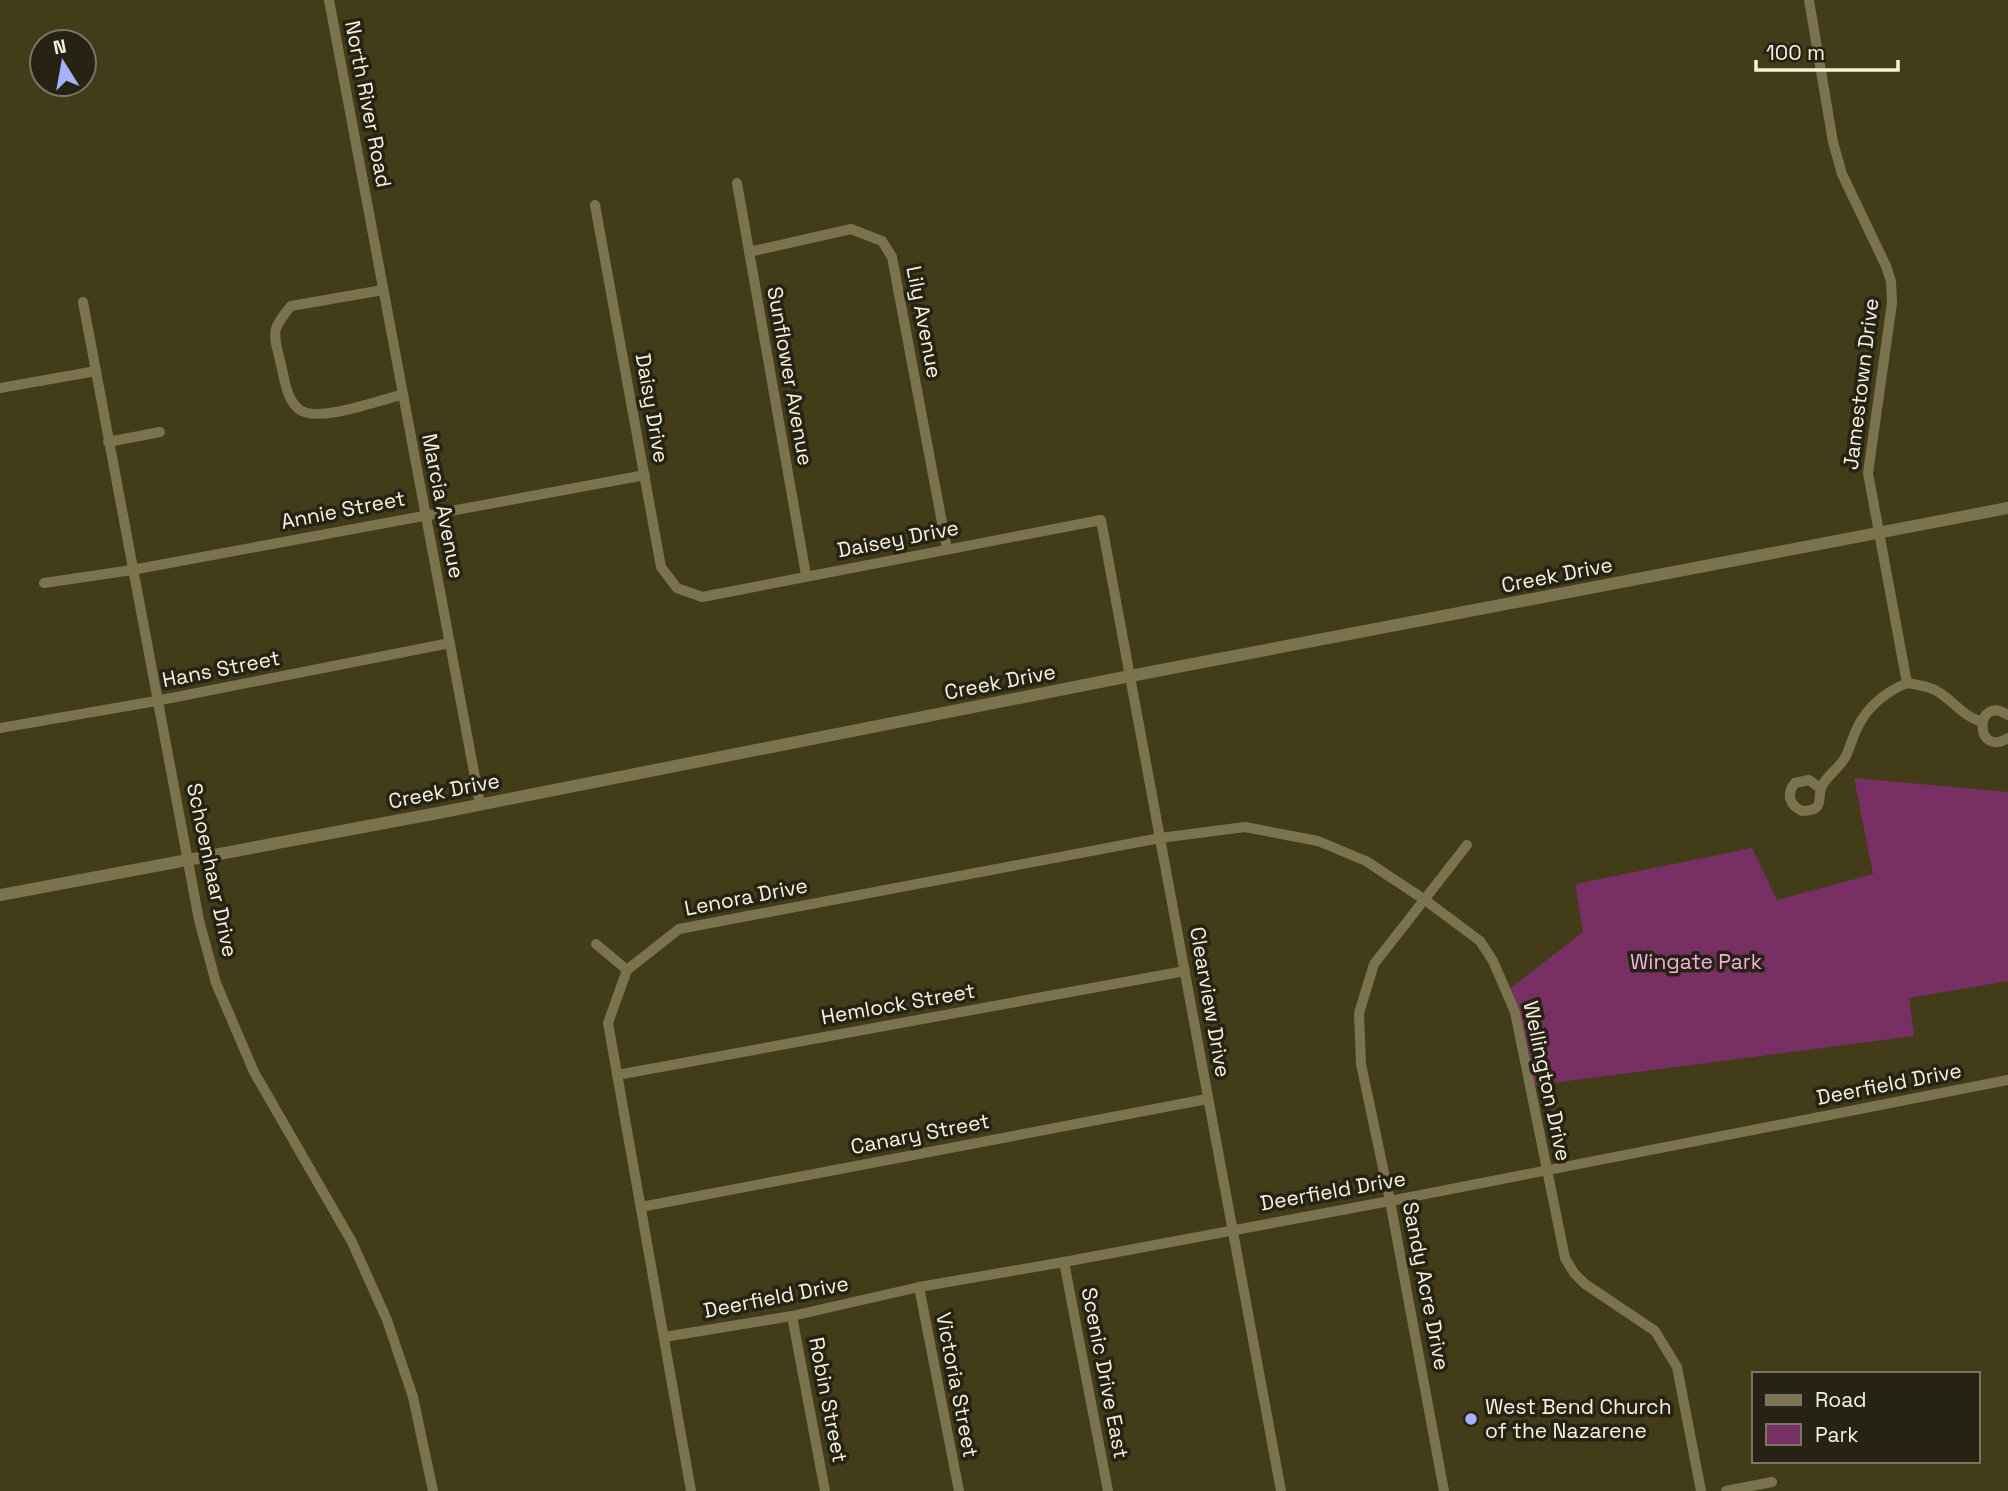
<svg xmlns="http://www.w3.org/2000/svg" width="2008" height="1491" viewBox="0 0 2008 1491" font-family="'Space Grotesk',sans-serif">
  <rect width="100%" height="100%" fill="#423c18"/>
  <path fill="#782f64" d="M1854,778l154,14v189l-99,17 5,38 -385,50 -21,-96 75,-58 -8,-48 177,-36 25,52 96,-26z"/>
  <g fill="none" stroke-linecap="round" stroke-linejoin="round">
    <g stroke="#7a734e" stroke-width="10">
      <path d="M329,0l151,804"/>
      <path d="M1809,0l24,142 9,32 44,92 5,15 1,22 -24,170 39,210"/>
      <path d="M737,183l69,392"/>
      <path d="M595,205l66,362 16,21 25,9 399,-77 180,971"/>
      <path d="M749,252l102,-23 31,12 10,16 55,292"/>
      <path d="M383,290l-92,16c-22,26 -17,27 -10,59 4,15 5,35 19,45 19,13 79,-10 101,-15"/>
      <path d="M83,302l116,618 17,63 38,89 98,170 35,78 26,77 20,94"/>
      <path d="M0,388l96,-17"/>
      <path d="M108,442l52,-10"/>
      <path d="M44,583l88,-13 513,-95"/>
      <path d="M1907,683c11,2 23,3 33,10 15,10 23,23 42,29"/>
      <path d="M2008,715c-34,-22 -34,44 0,23"/>
      <path d="M0,728l156,-27 294,-58"/>
      <path d="M1820,788l-11,-8 -14,3c-9,11 -6,22 7,28 25,0 14,-14 20,-25 5,-11 18,-18 24,-30 5,-11 8,-24 15,-35 10,-17 27,-30 46,-38"/>
      <path d="M596,944l31,26"/>
      <path d="M617,1075l568,-104"/>
      <path d="M641,1207l566,-108"/>
      <path d="M1064,1262l44,229"/>
      <path d="M919,1287l40,204"/>
      <path d="M792,1316l33,175"/>
      <path d="M664,1337l128,-21 127,-29 145,-25 326,-61 618,-121"/>
      <path d="M691,1491l-83,-468 19,-53 52,-41 481,-91 85,-11 73,14 48,20 59,39 55,41 13,20 22,51 50,246 9,15 11,11 70,47 22,36 24,124"/>
      <path d="M1444,1491l-54,-290 -29,-137 -2,-51 15,-49 93,-119"/>
      <path d="M1726,1491l46,-9"/>
    </g>
    <path stroke="#7a734e" stroke-width="12" d="M0,895l438,-82 692,-137 878,-168"/>
  </g>
  <circle fill="#a9b0fc" stroke="#262314" stroke-width="2.5" cx="1471" cy="1419" r="7"/>
  <g text-anchor="middle" stroke-width="7" stroke-linejoin="round" paint-order="stroke">
    <g font-size="21" fill="#f5f2de" stroke="#262314">
      <text transform="translate(368 104) rotate(79)" y="7">North River Road</text>
      <text transform="translate(924 322) rotate(79)" y="7">Lily Avenue</text>
      <text transform="translate(790 376) rotate(80)" y="7">Sunflower Avenue</text>
      <text transform="translate(1861 384) rotate(-83)" y="7">Jamestown Drive</text>
      <text transform="translate(652 408) rotate(80)" y="7">Daisy Drive</text>
      <text transform="translate(443 506) rotate(79)" y="7">Marcia Avenue</text>
      <text transform="translate(343 510) rotate(-11)" y="7">Annie Street</text>
      <text transform="translate(898 539) rotate(-11)" y="7">Daisey Drive</text>
      <text transform="translate(1557 575) rotate(-11)" y="7">Creek Drive</text>
      <text transform="translate(221 669) rotate(-11)" y="7">Hans Street</text>
      <text transform="translate(1000 682) rotate(-11)" y="7">Creek Drive</text>
      <text transform="translate(444 791) rotate(-11)" y="7">Creek Drive</text>
      <text transform="translate(212 870) rotate(78)" y="7">Schoenhaar Drive</text>
      <text transform="translate(746 897) rotate(-11)" y="7">Lenora Drive</text>
      <text transform="translate(1210 1002) rotate(80)" y="7">Clearview Drive</text>
      <text transform="translate(898 1004) rotate(-10)" y="7">Hemlock Street</text>
      <text transform="translate(1547 1081) rotate(78)" y="7">Wellington Drive</text>
      <text transform="translate(1889 1084) rotate(-11)" y="7">Deerfield Drive</text>
      <text transform="translate(920 1134) rotate(-11)" y="7">Canary Street</text>
      <text transform="translate(1333 1191) rotate(-10)" y="7">Deerfield Drive</text>
      <text transform="translate(1426 1286) rotate(79)" y="7">Sandy Acre Drive</text>
      <text transform="translate(776 1297) rotate(-11)" y="7">Deerfield Drive</text>
      <text transform="translate(1105 1373) rotate(79)" y="7">Scenic Drive East</text>
      <text transform="translate(957 1385) rotate(79)" y="7">Victoria Street</text>
      <text transform="translate(828 1400) rotate(79)" y="7">Robin Street</text>
    </g>
    <g font-size="21" fill="#f7acde" stroke="#262314">
      <text x="1696" y="969">Wingate Park</text>
    </g>
    <g font-size="21" fill="#f5f2de" stroke="#262314" text-anchor="start">
      <text x="1485" y="1414">West Bend Church<tspan x="1485" dy="24">of the Nazarene</tspan></text>
    </g>
  </g>
  <rect x="1752" y="1372" width="228" height="91" fill="#262314" stroke="#797665" stroke-width="2"/>
  <rect x="1766" y="1395" width="35" height="10" fill="#7a734e" stroke="#797665" stroke-width="2"/>
  <text x="1815" y="1407" font-size="21" fill="#f5f2de">Road</text>
  <rect x="1766" y="1424" width="35" height="21" fill="#782f64" stroke="#797665" stroke-width="2"/>
  <text x="1815" y="1442" font-size="21" fill="#f5f2de">Park</text>
  <g transform="translate(63 63) rotate(349)"><circle r="33" fill="#262314" stroke="#797665" stroke-width="2"/>
  <path d="M0-5L12 26L0 18L-12 26Z" fill="#a9b0fc"/>
  <text y="-10" font-size="19" font-weight="bold" text-anchor="middle" fill="#f5f2de">N</text>
  </g>
  <path d="M1756 60v10h142v-10" fill="none" stroke="#f5f2de" stroke-width="3.5"/>
  <text x="1766" y="60" font-size="21" fill="#f5f2de" stroke="#262314" stroke-width="5" paint-order="stroke">100 m</text>
</svg>
